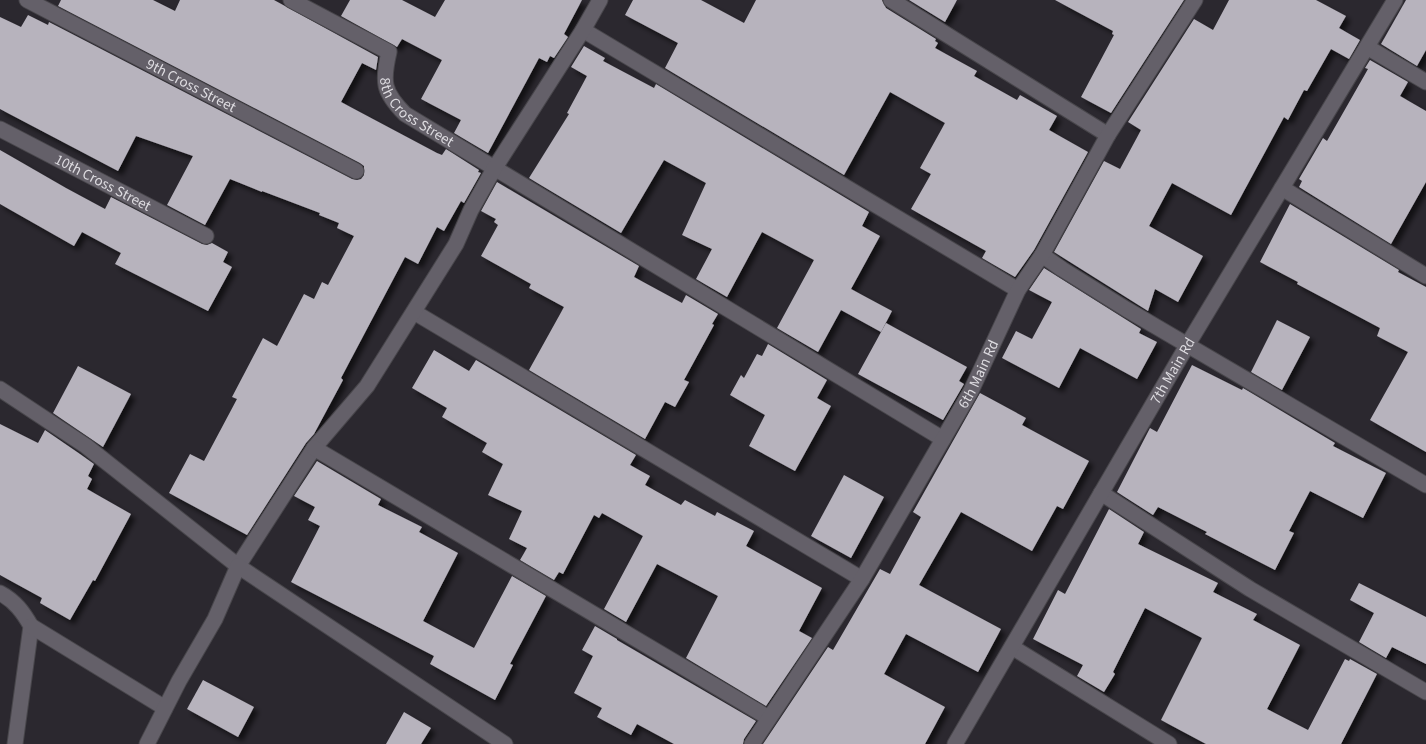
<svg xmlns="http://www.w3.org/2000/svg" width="1426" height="744" viewBox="0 0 1426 744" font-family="'Source Sans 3',sans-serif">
  <defs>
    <filter id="shadow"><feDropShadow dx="4.5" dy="4.5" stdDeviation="2.5" flood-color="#0009"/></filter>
  </defs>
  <rect width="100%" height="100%" fill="#2b282f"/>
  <g fill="#b7b3bd" filter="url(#shadow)">
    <path d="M61,0h92l22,11 5,-11h94l104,57 -2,13 -14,-7 -21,39 96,51 5,2 4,-6 33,21 -1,2 3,1 -17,30 -3,-2 -17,30 -7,-4 -19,37 -13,-7 -64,121 2,2 -29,54 -8,9 -59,92 -78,-42 21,-39 14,7 33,-62 -5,-2 31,-59 14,8 27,-52 10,5 8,-17 6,3 26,-49 -17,-8 2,-5 -20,-8 1,-2 -58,-22v1l-32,-13 -25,46 -38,-20 26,-49 -57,-20 -18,35 -118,-62v-92l21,10 7,-12 20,10 1,-3 303,157 5,1 4,-1 3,-4v-9l-4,-3 -302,-157z"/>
    <path d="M350,0h52l33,17 10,-17h137l-18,34 4,3 -14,21 -4,-2 -3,6 -8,-4 -51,95 -34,-20 7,-13 -40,-21 21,-39 -40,-21 -5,8 -56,-31z"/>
    <path d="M633,0h68l43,23 12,-23h126l4,8 50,31 -1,2 3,2 -3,5 42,23 -3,5 43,24 3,-5 37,21 -8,14 39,22 -54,98 -19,27 -33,-19 4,-7 -75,-42 20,-35 -11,-6 25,-45 -55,-31 -46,83 -179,-107 13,-25 -53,-28z"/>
    <path d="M909,0h48l-12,22z"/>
    <path d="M1055,0h129l-73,113 -30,-16 33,-62 -2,-1 1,-3z"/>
    <path d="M1229,0h87l30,16 -7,12 21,12 -11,19 -18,-10 -24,42 -3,-1 -16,30 -4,-3 -53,98 -59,-32 -23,43 54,30 -25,46 -23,-13 -7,22 -94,-59 50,-91 16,8 21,-39 -13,-8 66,-103 19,11z"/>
    <path d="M1406,0h20v50l-9,16 -36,-22z"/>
    <path d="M584,46l21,12 -2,3 51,27 2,-4 213,128 -7,14 18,10 -29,53 41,22 -11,21 -40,-22 -23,42 -41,-24 37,-68 -52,-28 -35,65 -31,-18 16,-30 -30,-14 24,-52 -42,-23 -43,73 -92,-55 40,-64 -2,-1 20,-37 -16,-9z"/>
    <path d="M1370,60l38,22 -8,14 26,15v71l-35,62 -92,-57 3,-6 -3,-2 24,-41 4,3 41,-72 -3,-1z"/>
    <path d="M0,150l66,38 39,21 6,-12 91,47 5,1 5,-2 16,9 -5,10 9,5 -24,44 -93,-47 6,-11 -39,-21 -8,14 -74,-42z"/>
    <path d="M497,182l142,84 -5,11 48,26 4,-8 32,19 -6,10 2,1 -30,55 5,2 -14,25 -10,-5 -20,37 -116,-69 35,-63 -35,-19 2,-4 -50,-28 17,-31 -4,-3 2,-3 -15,-8z"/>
    <path d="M1290,204l109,66 -1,2 28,15v165l-56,-32 38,-68 -31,-16 3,-8 -83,-44 1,-2 -38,-20z"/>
    <path d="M1044,268l97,61 -2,4 18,9 -20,37 -57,-31 -21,40 -57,-30 14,-27 16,8 20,-37 -23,-12z"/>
    <path d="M1277,320l33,17 -28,53 -31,-18z"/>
    <path d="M886,323l81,44 -8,14 5,3 -21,36 -85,-46z"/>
    <path d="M768,344l59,36 -10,18 14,8 -36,65 -46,-25 16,-31 -35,-20 11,-20 3,3 13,-24 5,2z"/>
    <path d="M434,350l35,21 7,-11 160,95 -6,10 20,11 -5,9 36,20 4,-5 30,16 2,-4 37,19 -8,15 76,42 -23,43 13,7 -46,68 -80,-48 32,-62 -61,-32 -31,58 -22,-13 39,-73 -41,-23 -3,5 -5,-3 -31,59 -4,-2 -5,8 -34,-20 7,-12 -18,-9 13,-28 -34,-16 15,-31 -21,-12 5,-9 -45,-26 5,-9 -35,-20z"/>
    <path d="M1192,365l50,25 1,-2 92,55 -2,3 53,27 -23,45 -53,-27 -21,40 5,2 -19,37 -70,-36 2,-2 -49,-25 -5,8 -36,-23 33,-64 7,4z"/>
    <path d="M78,366l53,28 -28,53 -50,-34z"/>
    <path d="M980,393l46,25 -4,7 67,36 -26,48 -6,-3 -25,45 -71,-39 -42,73 82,44 -23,43 -72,-38 -22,40 61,33 -20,37h-162l65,-97 5,3 47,-81 10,5 31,-57 -8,-5z"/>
    <path d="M0,424l38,19 7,-13 35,24 14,10 -6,12 4,3 -5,10 44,25 -36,67 -2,-1 -23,40 -30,-17 2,-5 -42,-23z"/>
    <path d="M317,461l64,38 -3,6 44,22 -3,5 39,21 -35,68 51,27 38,-72 34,20 -36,68 3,1 -18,35 -65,-36 4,-8 -143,-74 29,-56 -12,-6 7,-13 -21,-11z"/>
    <path d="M844,475l40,22 -33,61 -40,-22z"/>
    <path d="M1109,509l35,23 -6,12 80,39 -5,9 44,22 -4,6 47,25 -33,64 41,21 37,-71 4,2 1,-2 27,15 -36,70h-135l-45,-24 41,-82 -57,-30 -32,64 2,2 -11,18 -27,-16 6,-11 -50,-26 25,-49 7,4z"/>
    <path d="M1359,583l67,34v47l-34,-17 -6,11 -27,-16 15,-29 -24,-13z"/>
    <path d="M595,626l22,13v1l139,81 -12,18 -1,5h-69l-37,-20 -6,11 -34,-18 5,-9 -28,-15 19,-37 -11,-6z"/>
    <path d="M203,680l51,27 -16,30 -51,-28z"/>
    <path d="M404,712l27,16 -10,16h-35z"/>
  </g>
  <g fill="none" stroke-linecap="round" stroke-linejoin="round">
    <defs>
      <g id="street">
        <path id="s1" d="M27,0l329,171"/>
        <path id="s2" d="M291,0l98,52c-7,30 -6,40 16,62l538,325"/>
        <path d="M891,0l217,135"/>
        <path d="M583,30l435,260"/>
        <path d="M1367,47l59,35"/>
        <path id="s3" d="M0,129l206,107"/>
        <path d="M1282,188l144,88"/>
        <path d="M1042,255l20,14 64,40 300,176"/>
        <path d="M414,312l448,267"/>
        <path d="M0,389l86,57 152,120 76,-118 53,-62 89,-142 15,-34 23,-41 89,-139 17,-30"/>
        <path d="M314,448l455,270"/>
        <path d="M1101,493l149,96 176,103"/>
        <path d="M0,593c15,8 23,19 31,33l-16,118"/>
        <path d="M31,626l134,82"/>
        <path d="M1012,647l157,97"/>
        <path id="s4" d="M752,744l110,-165 109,-188 47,-101 24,-35 66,-120 87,-135"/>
      </g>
      <g id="secondary">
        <path d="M147,744l32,-63 36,-62 23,-53 267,178"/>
        <path id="s5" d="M955,744l233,-400 207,-344"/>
      </g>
    </defs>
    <use href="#street" stroke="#48464b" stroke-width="17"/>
    <use href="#secondary" stroke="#48464b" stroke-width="17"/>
    <use href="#street" stroke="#646069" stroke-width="15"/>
    <use href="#secondary" stroke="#646069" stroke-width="15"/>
  </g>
  <g text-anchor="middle" stroke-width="5" stroke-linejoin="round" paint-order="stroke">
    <g font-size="15" fill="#dddbe0" stroke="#131115">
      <text dy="5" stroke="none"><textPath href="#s1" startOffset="185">9th Cross Street</textPath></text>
      <text dy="5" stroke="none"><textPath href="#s2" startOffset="186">8th Cross Street</textPath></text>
      <text dy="5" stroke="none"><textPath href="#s3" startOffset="116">10th Cross Street</textPath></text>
      <text dy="5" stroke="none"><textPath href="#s5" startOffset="432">7th Main Rd</textPath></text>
      <text dy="5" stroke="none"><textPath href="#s4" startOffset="434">6th Main Rd</textPath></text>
    </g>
  </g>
</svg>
